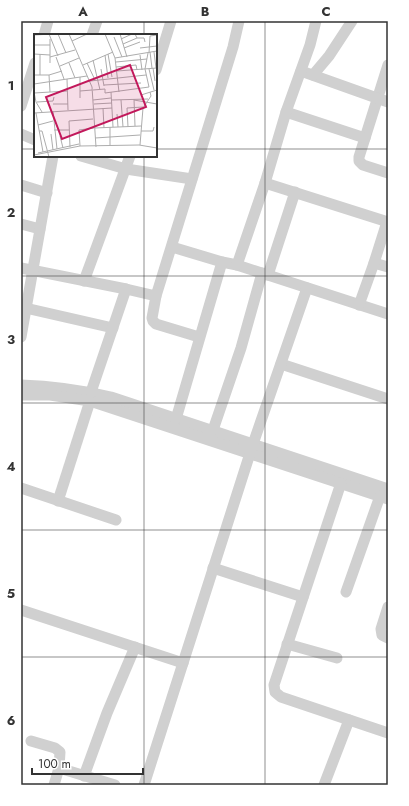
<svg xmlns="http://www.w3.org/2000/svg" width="409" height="806" viewBox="0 0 409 806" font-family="Jost,sans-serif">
  <rect width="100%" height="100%" fill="#fff"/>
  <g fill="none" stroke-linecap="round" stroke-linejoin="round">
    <g stroke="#d0d0d0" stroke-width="11">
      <path d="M44,35l4,-14"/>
      <path d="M92,35l5,-14"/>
      <path d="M388,65l-29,92v4l4,4 25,8"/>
      <path d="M156,70l15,-49"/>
      <path d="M301,71l87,31"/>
      <path d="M313,75l16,-19 23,-35"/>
      <path d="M21,106l14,-43"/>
      <path d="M286,112l79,26"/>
      <path d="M21,134l14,6"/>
      <path d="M81,156l45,13 66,10"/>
      <path d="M265,183l123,39"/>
      <path d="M21,185l26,8"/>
      <path d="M21,224l19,5"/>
      <path d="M172,247l50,15 15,3 151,49"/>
      <path d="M374,263l14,4"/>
      <path d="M237,265l28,-82 21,-71 24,-67 6,-24"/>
      <path d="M21,268l105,21"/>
      <path d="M268,275l27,-83"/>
      <path d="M84,281l46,-125"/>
      <path d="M156,296l-4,22 1,3 3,3 43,13"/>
      <path d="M359,305l15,-42 13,-41"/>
      <path d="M21,307l92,21"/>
      <path d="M21,337l32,-181"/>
      <path d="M281,364l107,35"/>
      <path d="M21,385c31,1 60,5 90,12l277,92"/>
      <path d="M91,392l35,-103 30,7 77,-249 6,-26"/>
      <path d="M21,395h29l40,6 298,98"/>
      <path d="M176,419l46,-157"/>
      <path d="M213,430l28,-82 21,-75"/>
      <path d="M341,483l-67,202 1,7 6,5 107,36"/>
      <path d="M21,488l95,32"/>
      <path d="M58,501l32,-100"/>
      <path d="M213,568l90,29"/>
      <path d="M346,592l34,-96"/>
      <path d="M388,607l-7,22 1,6 6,3"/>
      <path d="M21,610l162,53"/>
      <path d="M287,644l50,14"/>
      <path d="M31,741l24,7 5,4 -1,16 -5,17"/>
      <path d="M59,768l56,17"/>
      <path d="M84,776l23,-63 28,-66"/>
      <path d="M144,785l109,-341 54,-156"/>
      <path d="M324,785l25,-65"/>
    </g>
  </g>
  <path fill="none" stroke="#333" stroke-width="1" stroke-opacity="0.55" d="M144,21v14M265,21v764M21,149h14M156,149h232M144,156v629M21,276h367M21,403h367M21,530h367M21,657h367"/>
  <g transform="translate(34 34)">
    <rect width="123" height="123" fill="#fff"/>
    <path fill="none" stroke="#adadad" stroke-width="1" d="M15,0l9,22M24,0l8,19M35,0l23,53 4,60M71,0l10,24 4,34M86,0l7,23M101,0l2,4h7l1,4M0,1v19l16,1M0,1l18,-1M80,3l8,20M87,5l11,-5M38,7l15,-7M89,10l14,-6M0,11h16M90,14l16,-6M106,14l17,-2M116,18l2,16M120,18l2,16M114,19l-3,16 4,18M115,19l1,-17 7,-1M74,20l4,23M71,21l3,23M106,21l2,15M16,23l25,-7M22,23l8,22M81,24l42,-7M59,26l7,30M82,28l31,-3M16,29v-24M35,29l6,15M53,29l8,17M49,31l30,-13M26,32l19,-8M82,33l20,-2 1,5M119,34l2,13M67,35l3,17M115,35l5,21M83,37l40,-3M0,41h15l13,-4M6,41v-21M15,41l1,17M46,43v21M33,45l1,31M56,47l56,-6M0,50l53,-8M70,51l37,-2M59,56l12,-1v4l44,-6M46,57l12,-1M0,58l2,10 6,10M77,58l2,35M0,59l33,-2M107,61l16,-5M100,65l1,27M59,66l18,-2M78,66l36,-1M87,66l2,27M100,66l23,4M3,68l16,-1 1,-4M19,70h15M60,70l18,-1M69,74l1,20M19,77l4,38M0,79l78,-5M2,79l7,39M83,80l1,13M4,91l15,-4M76,93v18M94,93l-1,-19 16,-1M61,94l46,-2M20,96h15M5,97h3l7,26M107,97h12l1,-4M17,100l2,16M26,102l3,12M61,104l45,-3M106,111l3,-37 8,-12 -1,-4M46,112l-1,-16 15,-2M36,113l-1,-26 24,-2M4,119l41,-9M0,121l46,-9 59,-1 18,3"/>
    <path fill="#c2185b" fill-opacity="0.15" stroke="#c2185b" stroke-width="2" d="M96,31l16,42 -84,32 -16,-42z"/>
    <rect width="123" height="123" fill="none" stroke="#333" stroke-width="2"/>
  </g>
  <rect width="409" height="806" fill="none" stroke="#ffffff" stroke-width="44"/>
  <path d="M32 768v6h111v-6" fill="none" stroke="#333333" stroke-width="2"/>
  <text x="38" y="768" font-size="12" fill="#333333" stroke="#ffffff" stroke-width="3" paint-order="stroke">100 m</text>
  <rect x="22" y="22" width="365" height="762" fill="none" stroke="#333" stroke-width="1.5"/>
  <g font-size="13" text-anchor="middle" font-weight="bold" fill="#333">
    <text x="83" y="16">A</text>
    <text x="205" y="16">B</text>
    <text x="326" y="16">C</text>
    <text x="11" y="90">1</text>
    <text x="11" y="217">2</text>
    <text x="11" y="344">3</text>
    <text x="11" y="471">4</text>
    <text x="11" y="598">5</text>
    <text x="11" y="725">6</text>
  </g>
</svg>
